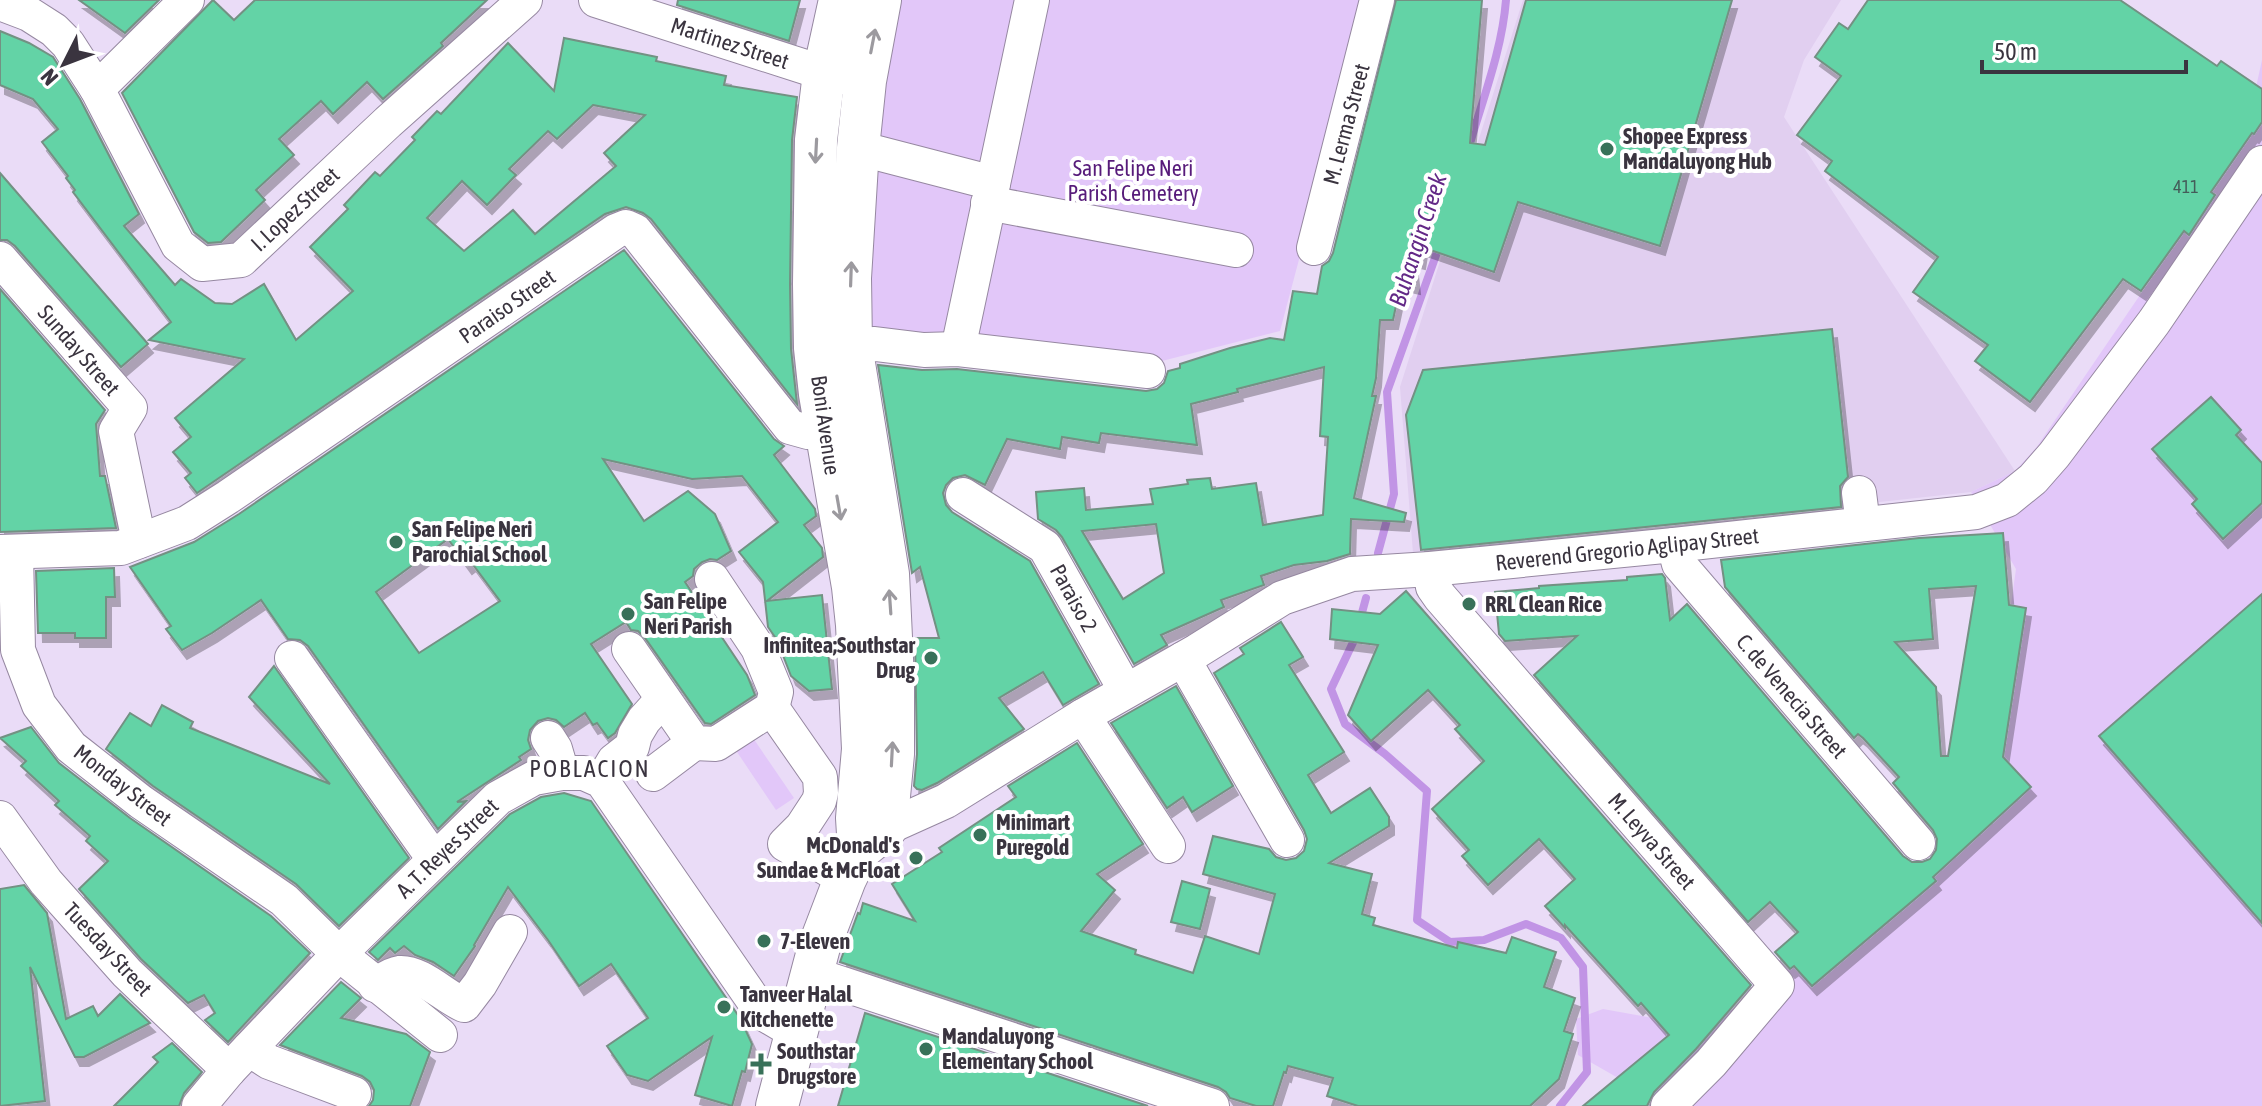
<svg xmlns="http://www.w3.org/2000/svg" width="2262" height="1106" viewBox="0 0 2262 1106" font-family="'Asap Condensed',sans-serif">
  <defs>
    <filter id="shadow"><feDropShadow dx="5" dy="9" stdDeviation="0" flood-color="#0004"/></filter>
  </defs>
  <rect width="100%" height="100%" fill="#eadcf7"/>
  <path fill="#e1cff0" d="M1523,0h318l-37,60 -20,57 231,354 -44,21 -558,61 -13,-166z"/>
  <g fill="#e2c7f9">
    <path d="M895,0h473l-88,331 -130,33 -278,-8 -4,-150z"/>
    <path d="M2262,60v1046h-595l-89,-51 -2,-36 27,-10 89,16 44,-17 197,-146 78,-68 -16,-74 21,-151 -45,-77 44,-21 21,-23 208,-306z"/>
    <path d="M753,738l41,60 -18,12 -41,-61z"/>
  </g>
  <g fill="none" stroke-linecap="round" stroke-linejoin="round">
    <g stroke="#c194e5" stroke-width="8">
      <path d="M1468,150c14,-49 34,-99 38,-150"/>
      <path d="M1378,553l16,-59 -7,-102 53,-148"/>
      <path d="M1360,620l6,-22"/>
      <path d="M1357,634l-26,55 14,35 40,30 42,37 -10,129 33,22 34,-2 42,-16 35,14 22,29 4,105 -27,34"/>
    </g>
  </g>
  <g fill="#63d3a6" stroke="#739183" stroke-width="2" fill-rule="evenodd" filter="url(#shadow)">
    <path d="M79,0h80l-34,33z"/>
    <path d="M213,0l21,20 21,-20h232l-46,43 2,3 -60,53 -16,-17 -34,32 -12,-13 -42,38 15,16 -38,35 9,10 -44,42 -13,1 -14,-11 -72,-139z"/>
    <path d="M678,0h122l-11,41 -112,-36z"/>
    <path d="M1396,0h86l-12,143 15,2 41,-145h206l-72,246 -142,-44 -24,70 -72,-25 -2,13 -8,-2 3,27 -14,-3 -8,38h-13l-4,58 -4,18h4l-22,102 52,15 -2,9 -53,-3 -1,35 -23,7 -33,4 -33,11 3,9 -43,15 3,7 -63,28 6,10 -33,19 -72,-127 -6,-7 -18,-11 -2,-27 48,-4 2,22 67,-6 -3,-15 38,-5 -1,-4 23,-2 2,11 44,-6 7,42 60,-10 5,-78 -8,-1 4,-69 -87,22 1,3 -47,12 6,41 -96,-12 -2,10 -37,-6 -2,12 -53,-10 -22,46 -20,-10 -12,3 -7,7 -3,8 3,12 6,7 78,49 69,123 -36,21 -20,-33 -44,26 25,31 -87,54 -15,7 -5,-1 -3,-3 3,-32 -2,-116h24l-19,-71 -8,6 -34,-208 44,5 35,-1 189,22 11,-2 7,-6 4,-12 12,-3v-4l50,-16 40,-10 14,2 9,-49 24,3 5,-28 7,-5 4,-8zM1156,524l8,49 -41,26 -41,-68z"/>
    <path d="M1868,0h252l97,66 4,-5 41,28v33l-8,12 -2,-1 -41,59 4,3 -26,40 -5,-4 -43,60 -18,-12 -93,123 -55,-41 13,-16 -75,-53 25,-35 -113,-86 7,-10 -35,-26 44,-59 -26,-19 24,-34 9,6z"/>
    <path d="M0,31l29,12 24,14 27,42 59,115 -15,12 51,59 6,-6 34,24 17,1 32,-20 32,56 57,-49 -43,-44 38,-38 -4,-4 31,-33 5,4 35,-36 -3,-3 25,-26 4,3 67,-71 46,48 10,-53 93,19 -1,4 70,15 -2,9 73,12 -5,43 -2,144 1,65 6,55 -146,-185 -8,-6 -17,-6 -21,7 -408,279 -12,-15 6,-5 -18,-21 18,-15 -16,-19 69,-59 -95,-19 22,-18 -98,-130 2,-2 -9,-12 2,-2 -26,-34 16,-13 -25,-30 -33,-14zM593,105l52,10 -41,38 12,13 -81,68 -22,-24 -49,41 -37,-33 35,-37 25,24 29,-30 -7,-6 39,-38 9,8z"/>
    <path d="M0,173l148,171 -27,23 -106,-121 -8,-6h-7z"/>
    <path d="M624,250l150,189 10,7 -10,9 41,54 1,7 -12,9 18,23 1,9 -56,44 55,-6 10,94 -23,2 -18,-15 -14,-36 -9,-13 -5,-45 -24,-30 39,-30 -36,-46 -50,3 -89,-20 41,62 44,-30 27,23 16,37 -14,9 -7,-1 -8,3 -8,7 -1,7 -8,6 62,93 8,20 -44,29 -6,-1 -60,-85 -7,-7 -7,-1 -5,-8 -35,22 41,60 -17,29 -7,5 -11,-15 -4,2 -8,-12 -21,14 -8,-7 -8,-2 -10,3 -8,9 -2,10 3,9 -12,8 2,3 -64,42 9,-1 -28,28 -130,-183 -8,-6 -12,-1 -27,-39 -49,33 -30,17 -16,-21 5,-3 -41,-59 64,-25 45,-28zM448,539l19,26 4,-3 29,39 -81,52 -43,-61z"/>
    <path d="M0,289l105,121 -9,14 4,52h5l11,52 -116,4z"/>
    <path d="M1832,329l16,148 -8,9 1,21 -420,43 -15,-135 17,-45z"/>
    <path d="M2211,397l30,33 -5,5 26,28v40l-39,36 -31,-35 5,-5 -45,-50z"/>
    <path d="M2003,533l6,72 17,3 -23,149 28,30 -98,90 3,4 -124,105 -18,-20 -4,3 -15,-17 23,-20 -28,-30 -22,20 -214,-247 43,-39 -72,5 -6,-7 -4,-42 44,-4v-2l88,-6v-3l35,-3 3,4 5,42 17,-16 216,252 9,6h10l8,-3 6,-9 1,-11 -4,-9 -40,-47 6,-6 -36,-39 -5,-4 -4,4 -129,-151 -4,-27 198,-22zM1976,586l-28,170h-7l-5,-69 -41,-45 38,-3 -4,-50z"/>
    <path d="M114,568l1,29h-9v41h-31v-5h-37l-2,-62z"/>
    <path d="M1406,591l345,394 -55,64 -42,43 -7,14h-64l86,-71 -28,-32 -3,3 -73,-81v3l-20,-22 30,-27 -36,-40 -51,46 -26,-29 7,-6 -37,-41 52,-48 -29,-32 5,-4 -32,-35 -57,51 -23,-26 30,-70 -48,-6 2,-30 48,5z"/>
    <path d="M2262,594v329l-163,-187z"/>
    <path d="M1281,622l22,35 -14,8 55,87 -36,23 23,38 39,-25 19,29v9l-60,37 43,11 -10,40 13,4 -2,7 84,23 1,-6 48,11 6,-16 44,15 -12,35 31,11 -11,33 9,3 -14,45 -29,27h-172l-31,-10 6,-18 -45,-12 -2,7 -2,-1 -11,34h-17l-26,-8 -4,-6 -8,-5 -378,-125 18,-49 2,1 3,-11 52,18 -23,-37 50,-32 -3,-4 77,-51 -8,-11 69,-43 66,101 -46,30 18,16 -34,41 55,19 -1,4 58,19 12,-37 54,18 16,-60 -72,-20 10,-38 56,13 7,8 10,3 10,-2 8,-7 3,-12 -3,-9 -90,-157 30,-19 -4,-6z"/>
    <path d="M274,666l135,192 -70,68 -43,-42 -143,-98 -47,-37 24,-36 21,13 11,-21 31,17 -3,6 140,56 -81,-87z"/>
    <path d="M1176,686l57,100 -41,26 -9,-15 -16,11 -56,-85z"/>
    <path d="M31,727l28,36 71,55 141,98 39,37 -82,89 -23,-22 10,-7 -11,-18 -16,8 -47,-44 -62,-70 29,-28 -22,-20 4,-5 -35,-31 4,-4 -38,-35 5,-5 -26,-23z"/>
    <path d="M564,793l27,8 149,217 12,26 -7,28 -3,-1 -10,35 -37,-11 17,-58 -64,44 -21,-6 -20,-29 41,-28 -37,-54 -32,22 -31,-46 -40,-53 -34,58 1,1 -21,30 -21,-14 -18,-7 -11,-9 -9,7 -5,-5 -12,12 -9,-8 141,-138 31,-17z"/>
    <path d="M1182,881l28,8 -10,40 -29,-7z"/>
    <path d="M24,885l23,28 19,106 27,-13 5,10 22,-22 30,29 -66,34h-9l-45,-90 15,134 -45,5v-217z"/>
    <path d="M341,982l20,16 -20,20 65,16 24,18 -20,54h-41l4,-6 1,-10 -4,-8 -8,-6 -82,-31z"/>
    <path d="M865,1013l283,93h-310z"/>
    <path d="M172,1043l30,29 -18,21 -5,13h-65l44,-44 -5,-5z"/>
  </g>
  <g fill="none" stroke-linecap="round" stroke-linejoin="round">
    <defs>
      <g id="minor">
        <path d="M596,0l228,73 25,5"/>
        <path d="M0,3l29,11 25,16 14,14 29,45 81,156 24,19 39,-4 147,-138 137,-122"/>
        <path d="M97,89l90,-89"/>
        <path d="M858,148l135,35"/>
        <path d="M988,203l248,47"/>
        <path d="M1314,248l63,-248"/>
        <path d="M0,259l130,149 -14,23 23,110"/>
        <path d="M851,345l24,-1 49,6 34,-1 190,22"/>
        <path d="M958,349l74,-349"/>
        <path d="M1859,493l4,31"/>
        <path d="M963,495l82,52 81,144"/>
        <path d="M1674,545l5,19 6,7 233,272"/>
        <path d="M0,552l121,-4 66,-25 41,-26 388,-266 10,-4 9,4 155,196 18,5 17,-1"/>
        <path d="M16,552l2,98 21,55 32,42 70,55 143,98 55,54 101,81"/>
        <path d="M1430,569l3,18 7,10 337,388 -66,78 -43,43"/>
        <path d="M629,649l65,94 22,1 56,-36 4,-16 -18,-44 -46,-69"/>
        <path d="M292,658l142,201"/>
        <path d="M1183,659l104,181"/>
        <path d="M772,708l48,69 1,16 -2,8 -17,26 -17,17 60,35"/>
        <path d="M1083,716l85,130"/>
        <path d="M548,738l7,11 7,24"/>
        <path d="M653,774l41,-31"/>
        <path d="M602,781l12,-20 18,-14 3,-12 9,-15 19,-21"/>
        <path d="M0,818l46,64 81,91 102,97"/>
        <path d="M865,821l21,7 60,-27 137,-85 114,-65 85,-53 70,-24 78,-5 244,-24 302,-33 31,-12 26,-21 21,-24 100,-133 108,-159"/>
        <path d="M812,974l400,132"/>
        <path d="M375,985c7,-4 16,-11 24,-12 21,-2 46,24 65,32l16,-21 30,-52"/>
        <path d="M249,1049l20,13 85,32"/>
        <path d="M199,1106l30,-36 110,-116 159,-156 36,-20 28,-5h22l18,8 152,220 12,14 29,17"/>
      </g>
      <g id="major">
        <path d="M840,0l-16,73 -8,67 -2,144 1,64 5,46 33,193 4,38 6,124 -6,69 2,32"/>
        <path d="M777,1106l42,-159 26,-68 14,-29 27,-22 7,-74v-74l-5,-106 -37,-229 -1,-67 8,-130 7,-67 15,-81"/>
      </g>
    </defs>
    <use href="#minor" stroke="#9688a1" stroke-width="36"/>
    <use href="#major" stroke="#9688a1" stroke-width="44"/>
    <use href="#minor" stroke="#fff" stroke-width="34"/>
    <use href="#major" stroke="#fff" stroke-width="42"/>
  </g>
  <defs><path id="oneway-shaft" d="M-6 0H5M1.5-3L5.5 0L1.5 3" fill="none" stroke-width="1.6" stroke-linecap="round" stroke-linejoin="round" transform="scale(2)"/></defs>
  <g stroke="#9c9a9f">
    <use href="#oneway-shaft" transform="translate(873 41) rotate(-79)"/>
    <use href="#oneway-shaft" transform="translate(816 151) rotate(93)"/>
    <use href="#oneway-shaft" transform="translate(851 274) rotate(-88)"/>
    <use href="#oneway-shaft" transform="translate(839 508) rotate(80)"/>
    <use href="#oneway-shaft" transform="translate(890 602) rotate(-94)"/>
    <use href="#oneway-shaft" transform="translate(892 754) rotate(-87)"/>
  </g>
  <g fill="#387159" stroke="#fff" stroke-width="3">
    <circle cx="1607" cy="149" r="8"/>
    <circle cx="396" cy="542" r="8"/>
    <circle cx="1469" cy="604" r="8"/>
    <circle cx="628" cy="614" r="8"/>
    <circle cx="931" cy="658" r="8"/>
    <circle cx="980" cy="835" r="8"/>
    <circle cx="916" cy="858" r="8"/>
    <circle cx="764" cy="941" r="8"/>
    <circle cx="724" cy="1007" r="8"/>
    <circle cx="926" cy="1049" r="8"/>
    <path d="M757 1052h8v8h8v8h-8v8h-8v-8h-8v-8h8z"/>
  </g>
  <g text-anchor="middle" stroke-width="8" stroke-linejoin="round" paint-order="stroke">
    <g font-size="18" fill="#445c59">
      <text x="2186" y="193">411</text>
    </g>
    <g font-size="22" fill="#3a343f" stroke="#fff">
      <text transform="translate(730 43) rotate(18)" y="8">Martinez Street</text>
      <text transform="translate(1346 124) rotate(-75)" y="8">M. Lerma Street</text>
      <text transform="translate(295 209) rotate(-43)" y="8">I. Lopez Street</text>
      <text transform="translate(507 306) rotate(-35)" y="8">Paraiso Street</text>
      <text transform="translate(79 350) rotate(49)" y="8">Sunday Street</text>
      <text transform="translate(826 425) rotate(82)" y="8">Boni Avenue</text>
      <text transform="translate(1627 549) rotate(-6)" y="8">Reverend Gregorio Aglipay Street</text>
      <text transform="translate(1074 598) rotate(61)" y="8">Paraiso 2</text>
      <text transform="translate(1792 696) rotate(49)" y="8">C. de Venecia Street</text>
      <text transform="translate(123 785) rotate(38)" y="8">Monday Street</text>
      <text transform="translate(1652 841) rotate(49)" y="8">M. Leyva Street</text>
      <text transform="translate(447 848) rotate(-44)" y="8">A. T. Reyes Street</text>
      <text transform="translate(108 949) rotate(47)" y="8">Tuesday Street</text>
    </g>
    <g font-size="22" font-weight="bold" fill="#3a343f" stroke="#fff" text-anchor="start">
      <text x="1623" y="144">Shopee Express<tspan x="1623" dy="25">Mandaluyong Hub</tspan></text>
      <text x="412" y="537">San Felipe Neri<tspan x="412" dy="25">Parochial School</tspan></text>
      <text x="644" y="609">San Felipe<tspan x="644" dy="25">Neri Parish</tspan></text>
      <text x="1485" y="612">RRL Clean Rice</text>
      <text x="915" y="653" text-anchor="end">Infinitea;Southstar<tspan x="915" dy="25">Drug</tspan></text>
      <text x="996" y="830">Minimart<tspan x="996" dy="25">Puregold</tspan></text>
      <text x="900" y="853" text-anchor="end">McDonald's<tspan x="900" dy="25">Sundae &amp; McFloat</tspan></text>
      <text x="780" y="949">7-Eleven</text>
      <text x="740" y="1002">Tanveer Halal<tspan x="740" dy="25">Kitchenette</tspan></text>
      <text x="942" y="1044">Mandaluyong<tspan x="942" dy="25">Elementary School</tspan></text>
      <text x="777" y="1059">Southstar<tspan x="777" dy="25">Drugstore</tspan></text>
    </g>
    <g font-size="22" fill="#571b7a" stroke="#fff">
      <text x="1133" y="176">San Felipe Neri<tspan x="1133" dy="25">Parish Cemetery</tspan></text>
    </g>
    <g font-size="24" font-style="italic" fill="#632987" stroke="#fff">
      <text transform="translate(1418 240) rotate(-72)" y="8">Buhangin Creek</text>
    </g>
    <g font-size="24" letter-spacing="2" fill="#3a343f" stroke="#fff">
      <text x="590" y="777">POBLACION</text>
    </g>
  </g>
  <g transform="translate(64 64) rotate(228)" stroke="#ffffff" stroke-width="6" paint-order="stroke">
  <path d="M0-6L14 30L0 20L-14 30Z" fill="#3a343f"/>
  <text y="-12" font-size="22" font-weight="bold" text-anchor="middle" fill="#3a343f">N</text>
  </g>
  <path d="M1982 60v12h204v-12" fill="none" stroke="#3a343f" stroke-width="4"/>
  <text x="1994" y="60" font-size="24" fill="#3a343f" stroke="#ffffff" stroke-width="6" paint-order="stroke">50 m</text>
</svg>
